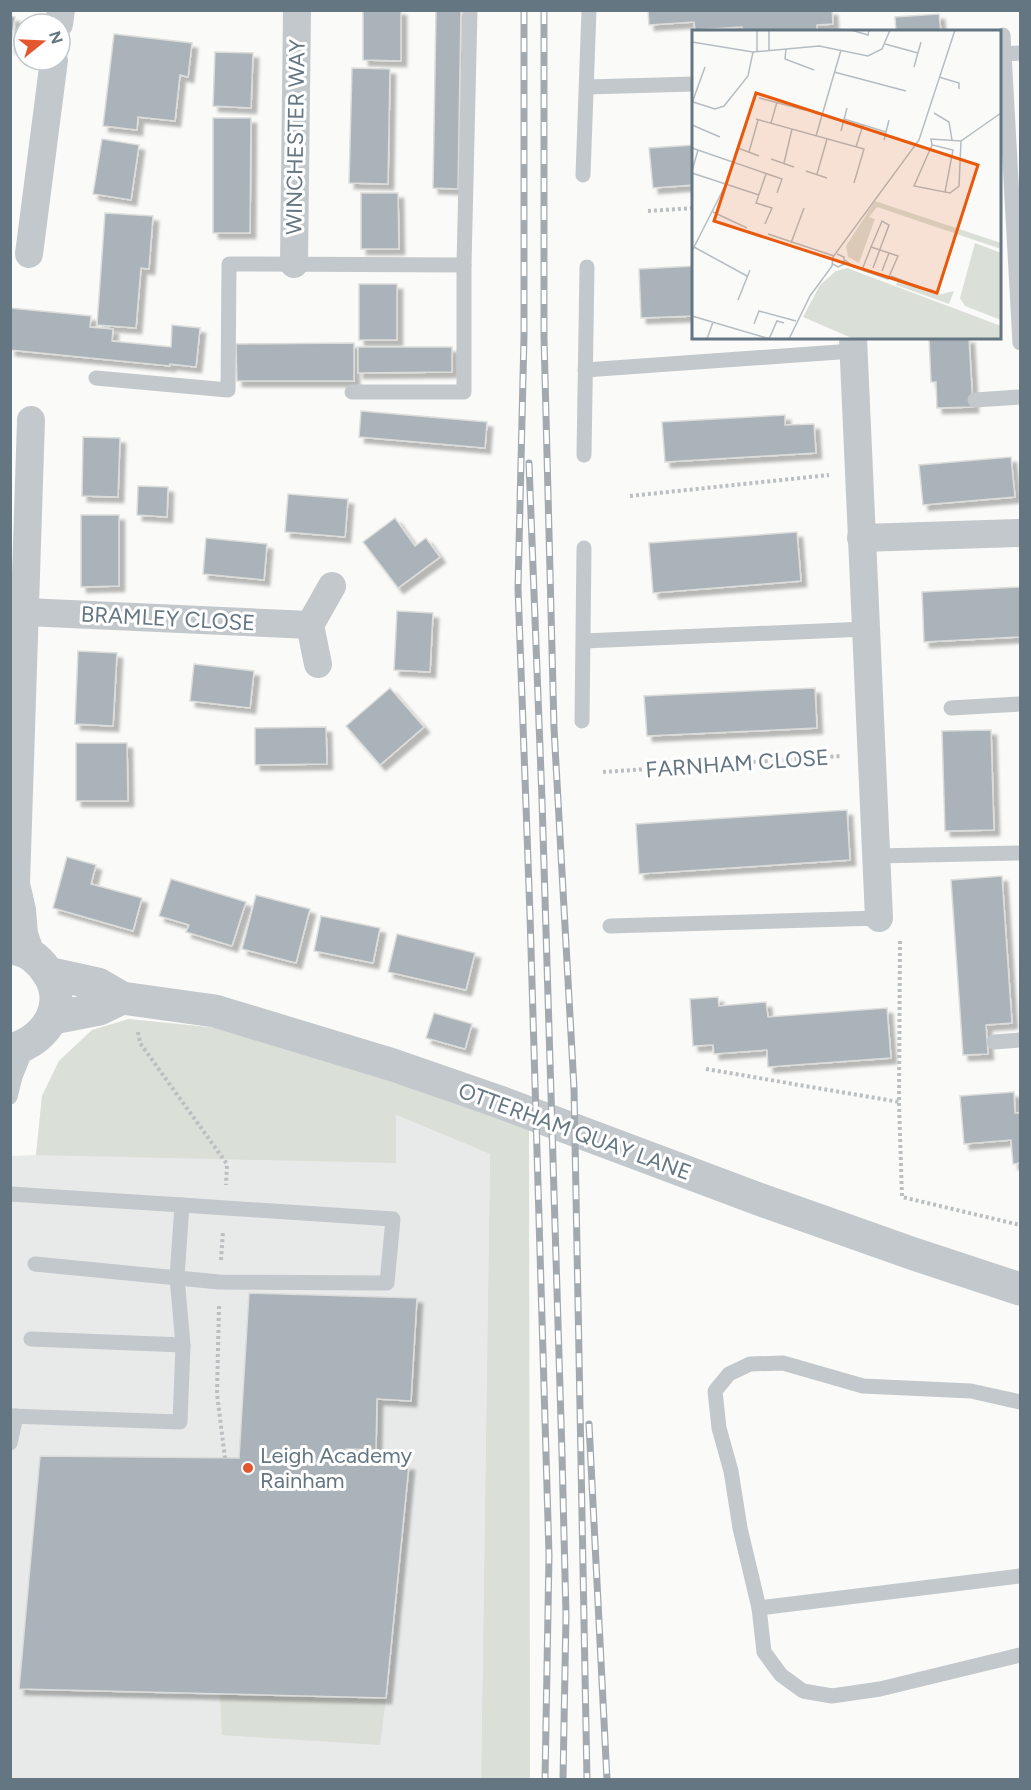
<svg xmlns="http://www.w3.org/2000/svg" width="1031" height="1790" viewBox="0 0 1031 1790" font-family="Figtree,sans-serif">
  <defs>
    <filter id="shadow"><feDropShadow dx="5.5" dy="5.5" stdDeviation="1.5" flood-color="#0004"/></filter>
  </defs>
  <rect width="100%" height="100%" fill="#fafaf8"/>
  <path fill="#e8e9e9" d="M129,1019l267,96 94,39 -9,625h-470l-1,-623 26,-1 6,-59 17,-35 33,-31z"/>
  <g fill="#dadfd7">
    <path d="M129,1019l109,11 291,92 1,657h-49l9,-625 -94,-39v48l-360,-8 6,-59 17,-35 33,-31z"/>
    <path d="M220,1694l166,4 -6,47 -158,-10z"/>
  </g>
  <g fill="#aab3b9" stroke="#dcdcda" stroke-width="1.5" filter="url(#shadow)">
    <path d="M363,10h38v51l-38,-1z"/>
    <path d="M436,10h25l-3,179 -25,-1z"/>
    <path d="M648,10h184l1,14 -16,1v7h-75v-5l-47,3 -1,-8 -45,3z"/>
    <path d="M939,14l2,18h-45l-1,-15z"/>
    <path d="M10,16l5,1 -5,32z"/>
    <path d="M114,34l78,9 -4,34 -8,-2 -5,46 -37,-4 -1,13 -34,-4z"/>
    <path d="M215,52l38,1 -2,55 -38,-2z"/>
    <path d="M352,68l38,1 -2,115 -39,-1z"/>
    <path d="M213,118h38l-1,115h-37z"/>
    <path d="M102,139l37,6 -8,55 -38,-6z"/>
    <path d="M694,145v40l-41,3 -4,-40z"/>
    <path d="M361,193h37l1,56h-38z"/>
    <path d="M105,213l48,3 -4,53 -8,-1 -5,60 -39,-3z"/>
    <path d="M694,266v50l-53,2 -2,-49z"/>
    <rect x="359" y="284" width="38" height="56"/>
    <path d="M10,308l81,8 -1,11 23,2 -1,12 59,6 1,-22 28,3 -4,39 -26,-3v2l-160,-16z"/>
    <path d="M929,338h40l4,69 -36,1 -1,-26h-5z"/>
    <path d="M354,343v38h-117l-1,-37z"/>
    <path d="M358,347h94v25l-94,1z"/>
    <path d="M361,411l126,11 -2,26 -126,-11z"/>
    <path d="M785,415v10l29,-1 2,29 -151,9 -3,-40z"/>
    <path d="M83,437l37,1 -2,59 -36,-1z"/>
    <path d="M1011,457l4,40 -92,8 -4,-40z"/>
    <path d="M138,486l30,1 -1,30 -30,-2z"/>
    <path d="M288,494l60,5 -3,38 -60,-5z"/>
    <path d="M81,515h38v71l-38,1z"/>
    <path d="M395,518l20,28 11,-8 14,19 -42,31 -35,-46z"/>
    <path d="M797,532l4,49 -148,12 -4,-50z"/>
    <path d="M206,538l61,6 -3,36 -61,-6z"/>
    <path d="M1020,587v50l-96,5 -2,-50z"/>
    <path d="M397,611l36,2 -3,59 -36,-2z"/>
    <path d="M78,651l39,2 -4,73 -38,-2z"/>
    <path d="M194,664l60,7 -4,37 -60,-7z"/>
    <path d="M390,688l34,39 -44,38 -34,-39z"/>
    <path d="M815,688l2,40 -170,8 -3,-40z"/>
    <path d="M326,727l1,37 -72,1v-37z"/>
    <path d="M991,730l3,100 -49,1 -3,-100z"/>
    <path d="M76,743h51l1,58h-52z"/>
    <path d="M847,810l3,50 -211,14 -3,-50z"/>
    <path d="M67,857l29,8 -5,19 51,14 -9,33 -80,-23z"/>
    <path d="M1002,876l10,147 -26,2 2,29 -25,1 -12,-175z"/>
    <path d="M171,879l75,23 -14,44 -46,-14 3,-7 -30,-9z"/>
    <path d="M256,895l54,14 -14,54 -54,-14z"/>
    <path d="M321,916l59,12 -7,35 -59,-12z"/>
    <path d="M397,934l78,19 -9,37 -78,-18z"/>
    <path d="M718,997l1,9 47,-4 2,15 119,-9 4,50 -123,9 -1,-17 -53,4 -1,-9 -20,1 -3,-47z"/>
    <path d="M434,1013l38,11 -7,25 -39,-11z"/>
    <path d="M1014,1092l1,21h5v50l-7,1 -2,-24 -47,4 -4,-48z"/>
    <path d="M249,1293l168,5 -6,103 -34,-2 -1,51 -30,-1 1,16h62l-23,233 -367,-9 21,-233 199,2z"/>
  </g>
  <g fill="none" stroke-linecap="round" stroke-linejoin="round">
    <g stroke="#bbbfc2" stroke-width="4" stroke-dasharray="3 3" stroke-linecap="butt">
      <path d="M648,211l46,-3"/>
      <path d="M630,496l199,-21"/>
      <path d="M603,772l239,-16"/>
      <path d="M900,941l-1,161 3,95 118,28"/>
      <path d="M138,1032l2,11 87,121 -1,21"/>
      <path d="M706,1069l193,33"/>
      <path d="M221,1260l2,-29"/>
      <path d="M219,1306l-2,88 8,64"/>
    </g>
    <g stroke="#c3c8cc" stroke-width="15">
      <path d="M1003,35l17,308"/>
      <path d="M1004,54l16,-1"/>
      <path d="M587,87l107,-3"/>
      <path d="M583,175l6,-165"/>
      <path d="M585,370l268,-19"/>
      <path d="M96,378l132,12 1,-126 235,1"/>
      <path d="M352,392h112v-127l6,-255"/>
      <path d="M975,400l45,-3"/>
      <path d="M584,455l3,-188"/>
      <path d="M584,641l282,-12"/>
      <path d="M951,708l69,-4"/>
      <path d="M582,721l2,-173"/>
      <path d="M876,856l144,-3"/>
      <path d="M610,926l269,-8"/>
      <path d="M994,1042l26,-2"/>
      <path d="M10,1097l5,-20 12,-30"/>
      <path d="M10,1194l172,11 -5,72 6,68 -3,77 -170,-6"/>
      <path d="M35,1264l184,18 168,1 6,-64 -211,-14"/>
      <path d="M31,1339l152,6"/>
      <path d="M1020,1402l-49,-11 -108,-5 -80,-23 -33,1 -21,10 -14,17 4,37 12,43 9,57 19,80 5,44 17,23 22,16 29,5 48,-7 140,-34"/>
      <path d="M10,1443l6,-27"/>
      <path d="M759,1608l261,-32"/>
    </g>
    <g stroke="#c3c8cc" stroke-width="28">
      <path d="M59,24l2,-14"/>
      <path d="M29,254l25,-194"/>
      <path d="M294,264l3,-254"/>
      <path d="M853,338l26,580"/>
      <path d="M31,420l-15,464 6,26 2,24 7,20"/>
      <path d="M861,538l159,-5"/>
      <path d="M26,612l284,13"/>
      <path d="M318,664l-8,-39 22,-39"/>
    </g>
    <g stroke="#c3c8cc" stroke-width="33">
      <path d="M10,948c14,1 23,7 32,17 30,34 8,75 -32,85"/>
      <path d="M48,973l50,11 24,14 93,13 178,54 104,36 267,100 147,52 109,36"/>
      <path d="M53,1018l46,-9 23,-11"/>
    </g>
    <defs>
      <g id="rail">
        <path d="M524,10v326l-6,252 12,327 19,640 -4,225"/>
        <path d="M544,10v327l10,391 20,360 13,692"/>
        <path d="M529,463l13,337 20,654 4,161 -3,165"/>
        <path d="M589,1424l18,356"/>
      </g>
    </defs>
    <use href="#rail" stroke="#a2aab0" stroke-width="7"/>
    <use href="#rail" stroke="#fff" stroke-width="4.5" stroke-dasharray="14" stroke-linecap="butt"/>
  </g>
  <circle fill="#e4572e" stroke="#fff" stroke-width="2" cx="248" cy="1468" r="6"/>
  <g text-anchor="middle" stroke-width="6" stroke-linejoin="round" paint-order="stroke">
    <g font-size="22" fill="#657683" stroke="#fff">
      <text transform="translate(295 137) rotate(-89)" y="8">WINCHESTER WAY</text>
      <text transform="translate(168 618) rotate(3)" y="8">BRAMLEY CLOSE</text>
      <text transform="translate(737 763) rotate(-4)" y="8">FARNHAM CLOSE</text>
      <text transform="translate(575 1131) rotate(20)" y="8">OTTERHAM QUAY LANE</text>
    </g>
    <g font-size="22" fill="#657683" stroke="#fff" text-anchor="start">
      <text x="260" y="1463">Leigh Academy<tspan x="260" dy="25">Rainham</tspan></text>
    </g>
  </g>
  <g transform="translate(692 30)">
    <rect width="309" height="309" fill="#fafaf8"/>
    <path d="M183,171l126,42v6l-124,-42 -8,10 6,2 -16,44 -11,-6 -2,-11zM283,213l26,10v67l-36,-14 -5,-8zM155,238l154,58v13h-147l-51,-22 17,-32 16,-14zM206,251l40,14 16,-4 -5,13 -53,-19z" fill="#dadfd7"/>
    <path fill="none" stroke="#b5bdc2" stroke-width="1.5" d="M77,0v20M159,0l17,5 1,-5M65,1v20M0,12l61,10 66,-6 49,10 14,-7 8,-19M193,14l33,9M94,19l-1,10 29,11M222,37l7,-25M142,42l72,19M247,47l20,6v6M67,68l46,12M1,72l22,7 9,-3 24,-30 5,-24M0,73l13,-36M242,83l15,9 3,18M64,89l108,30 -10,34M152,89l42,13M79,93l6,-21M0,95l28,12M149,101l6,-23M124,106l25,-86M192,110l5,-20M240,115l-18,41 36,7 9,-7 2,-45M164,117l7,-22M0,118l90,31 -5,14M46,118l21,8M57,122l9,-32M79,129l23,8M92,133l8,-34M0,141l6,-21M114,141l21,7M0,143l67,22M125,144l10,-35M253,162l8,-42 -21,-5 -1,-6 30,2 40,-28M21,182l34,16M73,194l7,-16 -16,-5 10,-29M76,204l66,22M99,213l13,-35M2,217l53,29M179,217l11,-26 7,4 -16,43M0,221l34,-67M153,230l9,7 8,3 26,9 10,-23 -27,-9 -9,23M141,234l5,3 6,-3v-7l-7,-3M190,241l7,-18M199,246l36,14M46,270l12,-30M0,286l78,23M62,294l5,-13 37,10M15,309l6,-17M77,309l8,-18 7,2M97,309l21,-43 22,-30 1,-9 86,-117 36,-110"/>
    <path fill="#e8590c" fill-opacity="0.15" stroke="#e8590c" stroke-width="3" d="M64,63l222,72 -41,128 -223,-72z"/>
    <rect width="309" height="309" fill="none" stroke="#657683" stroke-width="3"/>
  </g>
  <rect width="1031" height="1790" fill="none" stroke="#657683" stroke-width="24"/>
  <g transform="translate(42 42) rotate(72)"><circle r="28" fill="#ffffff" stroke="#c1c8cd" stroke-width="1.5"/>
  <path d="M0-4.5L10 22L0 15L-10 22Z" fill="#e4572e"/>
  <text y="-9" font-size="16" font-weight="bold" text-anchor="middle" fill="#657683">N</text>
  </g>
</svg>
